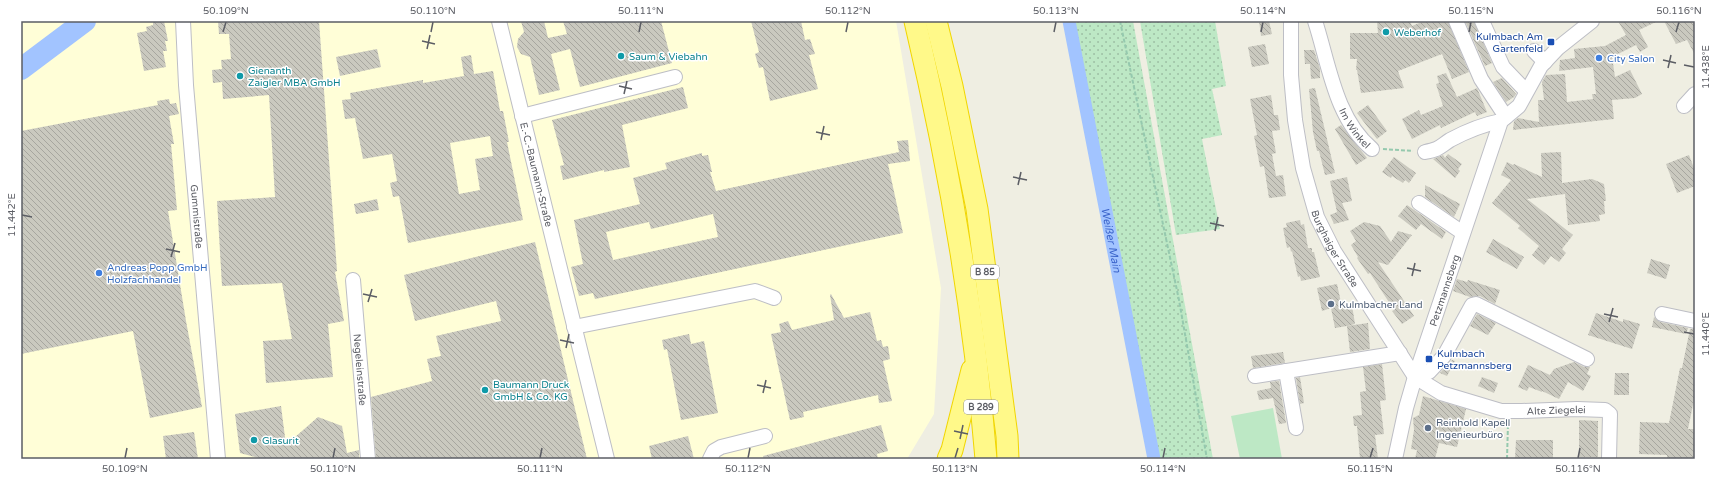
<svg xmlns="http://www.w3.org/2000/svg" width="1716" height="480" viewBox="0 0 1716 480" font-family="'Varela Round',sans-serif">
  <defs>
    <pattern id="grass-dots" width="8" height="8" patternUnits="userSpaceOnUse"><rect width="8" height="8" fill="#bde8c5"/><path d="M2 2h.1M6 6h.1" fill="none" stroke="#9dbfa4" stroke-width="1.8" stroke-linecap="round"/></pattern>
    <pattern id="building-back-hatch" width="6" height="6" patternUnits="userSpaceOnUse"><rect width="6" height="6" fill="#cac9bf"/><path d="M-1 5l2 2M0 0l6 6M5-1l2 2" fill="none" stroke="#a7a69f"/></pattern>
  </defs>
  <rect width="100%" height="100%" fill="#efeee2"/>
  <path fill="#fffed7" d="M21,21h875l45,267 -7,126 -27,45h-886z"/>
  <g fill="url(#grass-dots)">
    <path d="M1070,21h63l80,438h-56z"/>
    <path d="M1140,21h75l11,65 -14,3 10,46 -20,4 18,90 -44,6z"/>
  </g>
  <path fill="#bde8c5" d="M1273,408l9,51h-42l-9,-43z"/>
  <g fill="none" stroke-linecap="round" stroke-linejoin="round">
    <path stroke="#a2c4ff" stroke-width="13" id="s1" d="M1069,21l85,438"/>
    <path stroke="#a2c4ff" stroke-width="22" d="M21,69l64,-48"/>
  </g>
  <g fill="url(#building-back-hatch)" fill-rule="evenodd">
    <path d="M153,21h11l4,20h-3l2,10h-4l3,16 -22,4 -7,-38 10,-2 -1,-4 7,-2z"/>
    <path d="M218,21h101l18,250 -2,1 9,49 -16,3 5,53 -67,6 -3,-42 29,-2 -10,-56 -60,3 -5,-85 58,-4 -6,-102 -46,4 -1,-17 -9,1 -1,-13 10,-1 -1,-9 10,-1 -2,-25h-10z"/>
    <path d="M521,21h23l4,17 19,-4 -4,-13h98l11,42 -92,24 -10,-38 -19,5 9,36 -21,5 -9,-38 -9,-3 -4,-7 1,-8 6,-7z"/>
    <path d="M751,21h50l4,19 5,-1 5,15 -6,1 9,34 -48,12 -7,-34 -4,1 -4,-14 4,-2z"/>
    <path d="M1259,21h10l3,13 -11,2z"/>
    <path d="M1377,21h33l2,5 12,-5h24l21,51 -17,7 -10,-25 -44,17 6,17 -43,5 -4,-23h-1l1,-11h-7v-26h28z"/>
    <path d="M1465,21h9l18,42 -7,3z"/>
    <path d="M1618,21h40l-19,9 9,17 -8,5 -4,-7 -24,12 3,20 15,-7 12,24 -7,4 -23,2 2,19 -101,11 1,-9 4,-3 21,4 -1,-22h6l-2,-18 4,-7 19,-1 2,28 26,-3 -1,-5h4l-3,-27 -34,4 1,-11 15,-2 -1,-9 31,-3 21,-11z"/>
    <path d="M1664,21h31v34l-8,-15 -11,4z"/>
    <path d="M1265,44l4,20 -17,3 -4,-20z"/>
    <path d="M377,49l4,18 -41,9 -4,-19z"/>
    <path d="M1304,50h10l6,19v9l-9,1 -1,-15h-5z"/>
    <path d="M471,55l3,19 19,-3 7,40h3l6,31h-2l16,78 -115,23 -9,-47 -6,1 -3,-14 7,-2 -5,-27 -29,5 -8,-41 -10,1 -3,-19 9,-1 -1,-6 73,-13v3l41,-7 -3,-19zM490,136l3,20 -18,3 5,31 -21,4 -9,-51z"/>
    <path d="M1446,73l11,24 20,-9 10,24 -10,4 -2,-4 -34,16 -1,-3 -28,14 -10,-20 17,-9 2,5 22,-9 -7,-22 3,-1 -2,-7z"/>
    <path d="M1502,78l14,16 -2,3 -8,5 -13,-20z"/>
    <path d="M683,87l5,21 -66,17 8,42 -26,5v-2l-41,10 -3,-14 4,-1 -12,-45z"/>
    <path d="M1315,88l20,85 -10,2 -6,-24h-2l-4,-19 -4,-43z"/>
    <path d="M1271,95l3,20h4l2,15 -8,1 4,22 -4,1 4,22 7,-1 3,21 -17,2 -5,-32 -4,1 -2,-11 -4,-20 3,-1 -7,-36z"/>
    <path d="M169,99l1,5 6,-1 3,11 -10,2 5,28h-3l6,66 -9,1 18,110 16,86 -52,11 -17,-87 -112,23v-223l137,-26 -1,-4z"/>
    <path d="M1368,105l19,26 -10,8 -20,-26z"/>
    <path d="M1341,125l26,33 -11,7 -21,-36z"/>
    <path d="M908,140l2,21 -22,3 15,69 -308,66 -2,-6 -14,3 -8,-29 12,-3 -9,-44 66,-16 -7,-26 34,-9 -2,-6 37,-10v3l6,-1 4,17h-2l6,19 183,-39 -2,-11zM713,214l5,23 -105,23 -7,-28 43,-10 2,7z"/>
    <path d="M1561,152l1,31 30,-4 12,5 2,17h-2l1,13 -6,1 1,6 -32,4 -3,-31 -38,5 46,36 -11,14 4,4 -7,9 -8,-6 -7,9 -12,-10 7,-9 -21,-18 2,-2 -28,-23 19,-23 -10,-5 6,-13 6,3 1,-1 28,13 -1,-24z"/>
    <path d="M1448,154l14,10 -4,5 2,2 -5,7 -22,-19 10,-4 2,3z"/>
    <path d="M1689,155l6,16v15l-18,7 -11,-29z"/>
    <path d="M1394,157l22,16 -7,10 -4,-3 -2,3 -11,-7 -1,2 -9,-6z"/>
    <path d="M1347,177l5,24 -10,2 7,17 -15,4 -4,-9 7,-3 -7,-31z"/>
    <path d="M1425,185l35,19 -6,13 -29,-20z"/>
    <path d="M377,199l2,11 -23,4 -2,-10z"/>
    <path d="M1407,205l39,27 -4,7 -21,-15 -5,6 -18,-14z"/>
    <path d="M1300,220l1,5 3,-1 4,24h4v4h2l6,25 -19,4 -1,-5 -2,1 -6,-26 -1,1 -1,-5 -3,1 -4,-20 4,-1 -1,-4z"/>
    <path d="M1364,222l16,4 11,16 7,-11 14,4 -24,30 -10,-3 36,54 -12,8 -10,-13 2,-1 -24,-37 -2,1 -11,-16 1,-1 -7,-12 5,-4 -6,-10z"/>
    <path d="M1493,239l31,18 -7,12 -31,-17z"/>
    <path d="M535,242l52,217h-211l-5,-62 61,-16 -5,-22 14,-3 -5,-20 65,-15 -5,-20 -81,20 -11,-46z"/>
    <path d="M1651,259l19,6 -4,14 -19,-6z"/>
    <path d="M1457,279l10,3 1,-2 32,10 -5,14 -15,-8 -10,1 -17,-6z"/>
    <path d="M1337,284l5,23 10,-2 3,19 -8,2 21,-3 2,26 -20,3 -3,-26 -12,2 -4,-20 -9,3 -5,-23z"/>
    <path d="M831,294l13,24 26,-6 7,29 4,-1 2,7 5,-1 2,13 -7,2 9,40 -13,2 -1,-8 -75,17 1,5 -14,3 -19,-86 10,-2 -2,-8 9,-3 4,9 42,-10 -4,-25z"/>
    <path d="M1596,313l27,9v-3l17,5 -8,25 -44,-14z"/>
    <path d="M1477,314l19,9 -8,12 -18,-9z"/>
    <path d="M1654,317l6,5 28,6 -2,6 -34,-7z"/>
    <path d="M1690,329h5v66l-7,34h7v30h-28v-4l-28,-1 1,-32 29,1 11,-55h2z"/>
    <path d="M689,334l2,10 13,-3 14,72 -37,7 -14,-71 -3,1 -2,-10z"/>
    <path d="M1283,352l2,11 -32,5 -2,-12z"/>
    <path d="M1452,360l3,1 -8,15 -7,-3z"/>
    <path d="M1574,362l10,5h6l-3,7 4,2 -8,15 -15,-9 -9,17 -17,-8v1l-13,-5 -2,4 -9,-4 10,-22 22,10 4,-6z"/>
    <path d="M1382,364l4,36 -6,1 4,33 -9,1 3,24h-18l-3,-33h-3l-1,-10 9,-1 -2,-23 6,-1 -3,-24z"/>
    <path d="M1615,373h14v22h-15z"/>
    <path d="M1300,377l4,26 -4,1 -4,-26z"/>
    <path d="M1482,377l16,6 -4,10 -16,-7z"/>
    <path d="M1279,381l7,42 -7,1 -6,-26 -14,2 -2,-9 14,-3 -1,-6z"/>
    <path d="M1423,396l43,13 -9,38 -18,-4 -4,16h-20l2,-9 -6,-1 3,-19 -1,-12 6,-3z"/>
    <path d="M281,406l5,39 32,-28 24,9 5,27 12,-3v9h-96l-23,-6 -5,-39z"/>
    <path d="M1579,420l19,1v36h-19z"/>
    <path d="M881,425l7,26 -11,3 1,5h-114l-1,-3z"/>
    <path d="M194,432l4,27h-32l-3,-23z"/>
    <path d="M688,436l6,23h-42l-3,-13z"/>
    <path d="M1516,440h37v19h-38z"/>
  </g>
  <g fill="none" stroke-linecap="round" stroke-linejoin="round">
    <defs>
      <g id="minor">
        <path id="s2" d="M183,21l3,64 32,374"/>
        <path id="s3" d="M499,21l108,438"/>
        <path id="s4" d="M1291,21v54l4,45 8,48 14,49 17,34 81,126 26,16 60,18h21l55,-2 28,1 5,4 -1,45"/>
        <path id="s5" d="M1315,21c14,43 20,97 57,128"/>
        <path d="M1456,21l25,58 25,38"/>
        <path d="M1482,21l21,46 23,24"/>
        <path d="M1534,51l11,11"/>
        <path d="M1684,106l11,-12"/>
        <path d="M522,116l153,-39"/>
        <path d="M1425,152c15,-3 13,-4 25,-12 15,-8 35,-16 51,-19"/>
        <path d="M1419,203l44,30"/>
        <path id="s6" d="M353,280l15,179"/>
        <path d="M1662,314l33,7"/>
        <path d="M574,327l181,-36 19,7"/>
        <path d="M1286,371l10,57"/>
        <path d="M1255,376l145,-23"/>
        <path d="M1415,377l14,-5 15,-16 28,-51 4,-1 111,55"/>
        <path d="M710,459l4,-8 7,-4 44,-11"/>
        <path id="s7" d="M1395,459l11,-51 9,-31 86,-256 18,-15 22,-40 17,-18 34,-27"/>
      </g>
      <g id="highway">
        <path d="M915,21c34,144 59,290 71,438"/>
        <path d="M936,21l16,65 25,123 30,227 1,23"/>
        <path d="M948,459l4,-9 20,-80"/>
      </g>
    </defs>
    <use href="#minor" stroke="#bdbec5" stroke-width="16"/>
    <use href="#highway" stroke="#f1d600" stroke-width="23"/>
    <g stroke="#95c9ae" stroke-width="2" stroke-dasharray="4 2" stroke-linecap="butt">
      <path d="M1120,21l59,279 28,159"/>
      <path d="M1383,149l30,2"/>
      <path d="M1507,459l1,-35"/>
    </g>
    <use href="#minor" stroke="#fff" stroke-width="14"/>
    <use href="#highway" stroke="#fff989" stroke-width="21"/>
  </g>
  <path fill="none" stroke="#5b5d64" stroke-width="1.5" d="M223,32l3,-10M431,32l2,-10M639,32l2,-10M846,32l2,-10M1054,32l2,-10M1261,32l2,-10M1469,32l2,-10M1676,32l3,-10M422,41l13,3M427,49l3,-14M1663,60l13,3M1684,65l10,2M1668,68l3,-13M619,86l13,3M624,94l3,-13M816,132l14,3M821,140l3,-14M1013,177l14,3M1018,185l3,-13M22,215l10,2M1210,223l14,3M1215,231l3,-14M166,249l14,3M171,257l4,-14M1407,268l14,3M1412,276l3,-13M363,294l14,3M368,302l4,-13M1604,314l14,3M1609,322l4,-14M1684,332l10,2M560,340l14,3M566,348l3,-14M757,385l14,3M763,393l3,-13M954,431l14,3M960,439l3,-14M125,458l2,-10M333,458l2,-10M540,458l2,-10M748,458l2,-10M955,458l3,-10M1163,458l2,-10M1370,458l3,-10M1578,458l2,-10"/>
  <g fill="#0f9aa8" stroke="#fff" stroke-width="1.5">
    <circle cx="1386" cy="32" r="4"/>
    <circle cx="621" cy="56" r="4"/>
    <circle cx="240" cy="76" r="4"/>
    <circle cx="485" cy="390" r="4"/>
    <circle cx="254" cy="440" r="4"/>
  </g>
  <g fill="#1a4fb4" stroke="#fff" stroke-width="1.5">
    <rect x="1547" y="38" width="8" height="8" rx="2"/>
    <rect x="1425" y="355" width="8" height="8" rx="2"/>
  </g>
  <g fill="#3f7fe0" stroke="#fff" stroke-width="1.5">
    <circle cx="1599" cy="58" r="4"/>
    <circle cx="99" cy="273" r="4"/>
  </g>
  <g fill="#5c6f8a" stroke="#fff" stroke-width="1.5">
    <circle cx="1331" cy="304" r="4"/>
    <circle cx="1428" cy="428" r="4"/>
  </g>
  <g text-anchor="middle" stroke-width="3" stroke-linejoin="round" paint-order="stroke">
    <g fill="#fff" stroke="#8c8e92" stroke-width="1">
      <rect x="971" y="265" width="28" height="14" rx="3"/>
      <rect x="964" y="400" width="34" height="14" rx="3"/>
    </g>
    <g font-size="9" font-weight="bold" fill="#5b5d64">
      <text x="985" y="275">B 85</text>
      <text x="981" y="410">B 289</text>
    </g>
    <g font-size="10" fill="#0d838f" stroke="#fff" text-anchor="start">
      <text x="1394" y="36">Weberhof</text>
      <text x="629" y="60">Saum &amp; Viebahn</text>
      <text x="248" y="74">Gienanth<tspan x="248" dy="12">Zaigler MBA GmbH</tspan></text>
      <text x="493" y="388">Baumann Druck<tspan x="493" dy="12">GmbH &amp; Co. KG</tspan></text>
      <text x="262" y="444">Glasurit</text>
    </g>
    <g font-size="10" fill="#164399" stroke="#fff" text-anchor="end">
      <text x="1543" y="40">Kulmbach Am<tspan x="1543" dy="12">Gartenfeld</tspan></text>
      <text x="1437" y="357" text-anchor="start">Kulmbach<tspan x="1437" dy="12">Petzmannsberg</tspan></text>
    </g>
    <g font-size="10" fill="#366cbe" stroke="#fff" text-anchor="start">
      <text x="1607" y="62">City Salon</text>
      <text x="107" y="271">Andreas Popp GmbH<tspan x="107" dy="12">Holzfachhandel</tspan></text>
    </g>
    <g font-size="10" fill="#5b5d64" stroke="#fff">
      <text dy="4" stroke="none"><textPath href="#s5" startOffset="115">Im Winkel</textPath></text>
      <text dy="4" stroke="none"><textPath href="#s3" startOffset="158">E.-C.-Baumann-Straße</textPath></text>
      <text dy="4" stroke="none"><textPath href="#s2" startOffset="196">Gummistraße</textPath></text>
      <text dy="4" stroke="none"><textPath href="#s4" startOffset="235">Burghaiger Straße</textPath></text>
      <text dy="4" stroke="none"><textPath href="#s7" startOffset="176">Petzmannsberg</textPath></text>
      <text dy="4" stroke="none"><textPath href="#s6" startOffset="90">Negeleinstraße</textPath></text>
      <text dy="4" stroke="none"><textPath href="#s4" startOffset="535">Alte Ziegelei</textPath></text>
    </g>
    <g font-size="10" fill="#4e5e75" stroke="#fff" text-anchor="start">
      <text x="1339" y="308">Kulmbacher Land</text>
      <text x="1436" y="426">Reinhold Kapell<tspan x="1436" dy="12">Ingenieurbüro</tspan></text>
    </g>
    <g font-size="11" font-style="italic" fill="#3c65cb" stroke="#fff">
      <text dy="4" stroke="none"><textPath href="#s1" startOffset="223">Weißer Main</textPath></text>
    </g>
  </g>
  <rect width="1716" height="480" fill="none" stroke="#ffffff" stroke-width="44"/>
  <rect x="22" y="22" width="1672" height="436" fill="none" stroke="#5b5d64" stroke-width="1.5"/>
  <g font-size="10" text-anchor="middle" fill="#5b5d64">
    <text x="226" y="14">50.109°N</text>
    <text x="433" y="14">50.110°N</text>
    <text x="641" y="14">50.111°N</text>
    <text x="848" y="14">50.112°N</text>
    <text x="1056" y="14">50.113°N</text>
    <text x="1263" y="14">50.114°N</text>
    <text x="1471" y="14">50.115°N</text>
    <text x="1679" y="14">50.116°N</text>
    <text transform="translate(1705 67) rotate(-90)" y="4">11.438°E</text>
    <text transform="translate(11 215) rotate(-90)" y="4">11.442°E</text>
    <text transform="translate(1705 334) rotate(-90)" y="4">11.440°E</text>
    <text x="125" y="472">50.109°N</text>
    <text x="333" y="472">50.110°N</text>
    <text x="540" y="472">50.111°N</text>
    <text x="748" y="472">50.112°N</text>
    <text x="955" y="472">50.113°N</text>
    <text x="1163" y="472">50.114°N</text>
    <text x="1370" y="472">50.115°N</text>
    <text x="1578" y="472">50.116°N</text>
  </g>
</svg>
